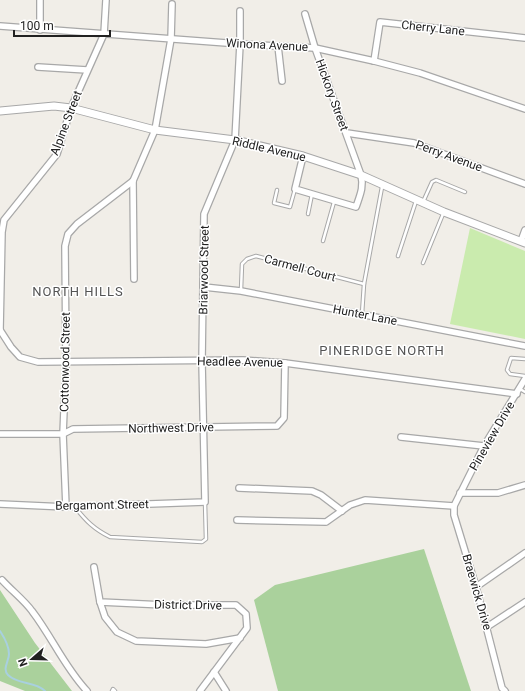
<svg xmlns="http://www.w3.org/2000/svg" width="525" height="691" viewBox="0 0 525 691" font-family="Roboto,sans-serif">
  <rect width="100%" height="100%" fill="#f1eee8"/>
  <path fill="#caebae" d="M470,228l55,23v88l-75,-15z"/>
  <g fill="#aad19c">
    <path d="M424,549l47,142h-193l-24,-91 21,-15z"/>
    <path d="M0,590l35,53 37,48h-47l-25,-10z"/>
  </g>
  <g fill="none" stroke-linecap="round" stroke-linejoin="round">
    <path stroke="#a8d0df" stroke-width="2" d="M0,631c4,6 9,16 9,23 0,7 -7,15 -1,21 10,10 27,6 37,16"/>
    <defs>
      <g id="service">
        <path d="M277,190l-3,13 16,4 5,-18"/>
        <path d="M423,202l9,-20 4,-2 29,12"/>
        <path d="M308,214l4,-20"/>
        <path d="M323,241l11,-39"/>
        <path d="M398,256l18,-55"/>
        <path d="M423,263l20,-49"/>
        <path d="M241,290l1,-26 5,-5 9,-3 108,28"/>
        <path d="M362,314l2,-30 18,-97"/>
        <path d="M525,359l-14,-1 -4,12 3,4 15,2"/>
        <path d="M520,389l5,3"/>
        <path d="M75,507c11,14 19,22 35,30l92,5 4,-3 -1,-37"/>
        <path d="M112,691l1,-2 2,2"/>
      </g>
      <g id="minor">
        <path d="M0,26l240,18 75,4 59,13 46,12 105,36"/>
        <path d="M40,30v-30"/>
        <path d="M278,46l4,35"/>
        <path d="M374,61l6,-39 145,16"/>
        <path d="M38,67l49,3"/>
        <path d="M347,133l67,10 111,41"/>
        <path d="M303,156l-8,33 61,18c4,-12 8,-20 5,-32l-46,-127 -10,-34"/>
        <path d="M133,181l1,98"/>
        <path d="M521,241l4,-11"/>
        <path d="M204,287l37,4 284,55"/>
        <path d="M0,330l11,17 9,10 18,5 205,-2 42,3 232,31"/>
        <path d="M0,330l2,-98 2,-12 53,-66 14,-46 33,-74 2,-34"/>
        <path d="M0,434h63l10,-5 204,-3 7,-8 1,-55"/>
        <path d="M401,437l83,9"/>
        <path d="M239,488l73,3 9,4 21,16"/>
        <path d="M460,493h38l27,-8"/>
        <path d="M0,504l66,3 139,-5 -3,-140 2,-148 31,-74 5,-96v-33"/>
        <path d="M66,507l-3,-73 3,-72 -1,-116 3,-12 9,-10 56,-43 22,-51 16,-91 1,-35"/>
        <path d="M237,520l89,2 24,-17 15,-5 89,6"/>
        <path d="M94,567l6,35 64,3h72l10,9 1,14 -47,63"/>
        <path d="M2,580c10,11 22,20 30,31 20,26 33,57 55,80"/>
        <path d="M476,587l49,-34"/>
        <path d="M100,602l5,15 12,15 19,9 70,3 34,-6"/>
        <path d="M487,627l38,-25"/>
        <path d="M214,672l12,19"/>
        <path d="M505,691l-3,-3 -26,-101 -22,-72v-9l30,-60 41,-67"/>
      </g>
      <path id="tertiary" d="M0,111l54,-5 17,2 84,22 80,10 68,16 58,19 83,37 81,31"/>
    </defs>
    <use href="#service" stroke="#a8a8a8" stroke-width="4.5"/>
    <use href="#minor" stroke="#a8a8a8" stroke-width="8"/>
    <use href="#tertiary" stroke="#a8a8a8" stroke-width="9"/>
    <use href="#service" stroke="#fff" stroke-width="2.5"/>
    <use href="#minor" stroke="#fff" stroke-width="5.5"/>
    <use href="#tertiary" stroke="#fff" stroke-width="7"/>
  </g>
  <g text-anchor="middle" stroke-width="3" stroke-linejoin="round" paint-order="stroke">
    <g font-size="12" fill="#212121" stroke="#fff">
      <text transform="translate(433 28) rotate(6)" y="4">Cherry Lane</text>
      <text transform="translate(267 45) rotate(3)" y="4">Winona Avenue</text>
      <text transform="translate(332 95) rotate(70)" y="4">Hickory Street</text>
      <text transform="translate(66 123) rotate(-69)" y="4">Alpine Street</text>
      <text transform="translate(269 149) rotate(13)" y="4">Riddle Avenue</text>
      <text transform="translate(449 156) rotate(20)" y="4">Perry Avenue</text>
      <text transform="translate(300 268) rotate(15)" y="4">Carmell Court</text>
      <text transform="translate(204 270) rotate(-89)" y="4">Briarwood Street</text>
      <text transform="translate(365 315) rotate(11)" y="4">Hunter Lane</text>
      <text transform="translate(65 362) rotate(-89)" y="4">Cottonwood Street</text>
      <text transform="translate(240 362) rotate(1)" y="4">Headlee Avenue</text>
      <text transform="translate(171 428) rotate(-1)" y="4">Northwest Drive</text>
      <text transform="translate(492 436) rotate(-60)" y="4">Pineview Drive</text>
      <text transform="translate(102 505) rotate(-1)" y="4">Bergamont Street</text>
      <text transform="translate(477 592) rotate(74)" y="4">Braewick Drive</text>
      <text transform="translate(188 605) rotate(1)" y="4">District Drive</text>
    </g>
    <g font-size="13" letter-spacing="1" fill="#545454" stroke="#fff">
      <text x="78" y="296">NORTH HILLS</text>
      <text x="382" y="355">PINERIDGE NORTH</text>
    </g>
  </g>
  <g transform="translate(32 659) rotate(250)" stroke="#ffffff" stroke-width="3" paint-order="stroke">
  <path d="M0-3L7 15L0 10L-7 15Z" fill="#212121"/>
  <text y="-6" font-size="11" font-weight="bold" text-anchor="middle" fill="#212121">N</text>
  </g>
  <path d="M14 30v6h96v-6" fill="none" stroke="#212121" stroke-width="2"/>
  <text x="20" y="30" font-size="12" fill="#212121" stroke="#ffffff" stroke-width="3" paint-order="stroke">100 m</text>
</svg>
